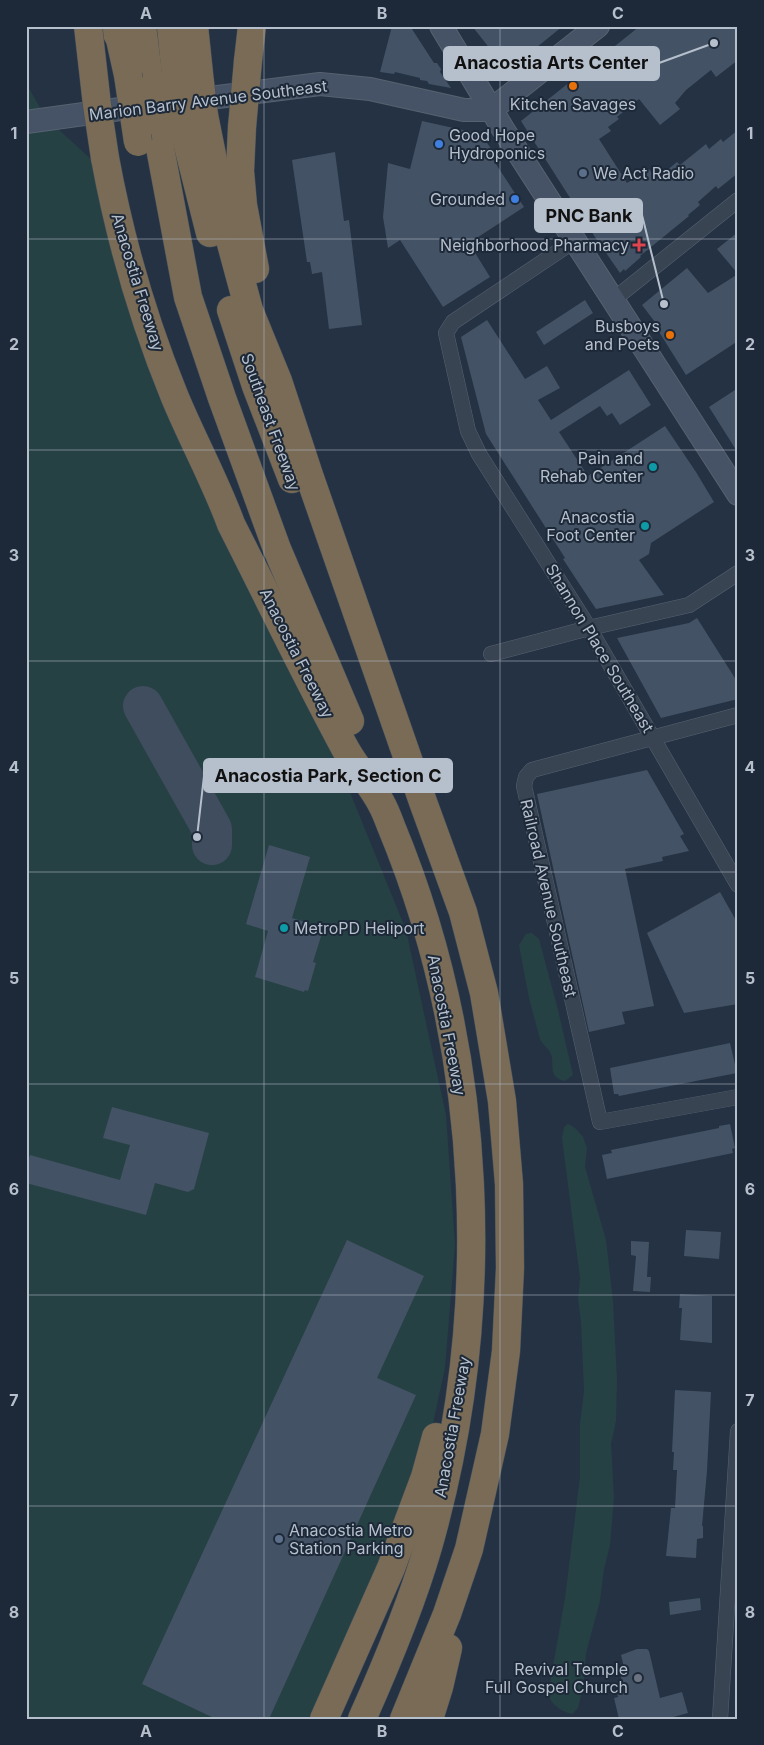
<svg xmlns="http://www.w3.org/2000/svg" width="764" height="1745" viewBox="0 0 764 1745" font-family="Inter,sans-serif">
  <rect width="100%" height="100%" fill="#243243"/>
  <g fill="#264144">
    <path d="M26,83l20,35 47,43 313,769 40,185 9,130 -10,123 -30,139 -99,201 -9,11h-281z"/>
    <path d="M532,933l7,6 19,71 15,65 -8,6c-19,-4 -9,-18 -15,-29 -3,-5 -8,-8 -10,-13l-11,-41 -10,-53 7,-11z"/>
    <path d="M568,1124l7,4 8,9 4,11 -2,19 21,73 7,61 4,79 -1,41 -5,23 3,53 -4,48 -6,24 -4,32 -14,52 -3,35 -5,20 -6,6c-10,-2 -20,-9 -24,-19l17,-97 15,-121v-53l4,-33 -3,-69 -3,-23 2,-21 -18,-140 2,-11z"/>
  </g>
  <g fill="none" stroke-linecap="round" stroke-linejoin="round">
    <path stroke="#404d5e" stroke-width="40" d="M143,706l69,123v16"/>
  </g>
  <g fill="#435265">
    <path d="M392,26h18l24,37h3l4,6 -1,3 11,16 -22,-4 -2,-3 -7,-1v-2l-25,-6 -1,2 -14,-2z"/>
    <path d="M472,26h91l-52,42 -9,-3 -4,-6z"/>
    <path d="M640,26h98v34l-22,17 -5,-7 -25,20 -11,13 5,6 -20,16 -21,-26 -22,18 2,2 -11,8 3,4 -12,8 28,44 22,-14 7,10 21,-17 3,3 26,-21 3,5 12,-10 2,3 15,-12v43l-20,16 -2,-3 -18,16 2,3 -12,10 1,1 -49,40 1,1 -16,14 -1,-2 -4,4 -25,-36 -74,-116z"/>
    <path d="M422,121l59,13 13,19 -4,2 34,52 -55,36 21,34 -47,30 -43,-67 -12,8 -5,-31 5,-54 22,6z"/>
    <path d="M335,152l9,69 5,-1 13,105 -33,4 -7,-57 -10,2 -2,-12h-3l-15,-102z"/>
    <path d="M738,232v109l-52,34 -30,-48 2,-1 -16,-21 45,-37 21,25 30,-19 -21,-25z"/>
    <path d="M585,300l8,13 -49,32 -8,-13z"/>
    <path d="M487,320l38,59 22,-13 13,22 -22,12 13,20 78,-50 22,35 -31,20 -8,-12 -5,3 -7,-10 -41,26 29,44 77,-50 31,46 18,30 -63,41 -2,11 -10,6 25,35 -68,14 -18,-27 -15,-23 2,-1 -79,-124 -25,-97z"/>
    <path d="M738,388v65l-29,-46z"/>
    <path d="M697,618l41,65v16l-77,19 -44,-80 72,-15z"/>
    <path d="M647,770l37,64 -4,2 9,15 -27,6 1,4 -38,8 29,137 -32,6 3,12 -36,8 -52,-238z"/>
    <path d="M269,845l41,12 -18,61 13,4 -1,5 18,6 -9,29 3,1 -8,28 -3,-1 -1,2 -49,-15 13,-46 -22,-7z"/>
    <path d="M720,892l18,32v80l-54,9 -37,-80z"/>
    <path d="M730,1043l7,30 -118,23 -1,-2h-4l-4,-26z"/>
    <path d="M112,1107l97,26 -15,56 -6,3 -33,-9 -9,32 -120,-32v-15l4,-13 90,25 10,-35 -27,-7z"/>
    <path d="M730,1124l5,24 -3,1 1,4 -126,26 -5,-24 10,-2 -1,-3 108,-22v-2z"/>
    <path d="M686,1230l35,2 -2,27 -35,-3z"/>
    <path d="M347,1240l77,36 -47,102 39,17 -147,324h-53l-74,-35z"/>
    <path d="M631,1241l18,1 -2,35h4l-1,15 -17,-1 3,-35 -5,-1z"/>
    <path d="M680,1294l32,2v47l-32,-3 2,-32h-3z"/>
    <path d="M675,1390l36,2 -4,79 -5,55h1v12l-6,1 -1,19 -30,-2 5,-48h4l2,-38h-4l1,-18h-2z"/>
    <path d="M700,1598l1,12 -31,5 -1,-13z"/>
    <path d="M637,1649h10l2,2 11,47 22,-6 6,21 -22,6h-47l-5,-21 4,-1 -2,-10 7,-1 -4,-18 5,-1 -3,-12z"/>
  </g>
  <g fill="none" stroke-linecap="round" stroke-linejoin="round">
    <defs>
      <g id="street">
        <path d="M574,241l-121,81 -7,11 22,98 11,23 110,174 149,257"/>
        <path d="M613,300l125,-100"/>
        <path d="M491,654l98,-26 100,-23 49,-32"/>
        <path d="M738,715l-206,55 -6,7 -2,9 76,336 138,-25"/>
        <path d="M720,1719l18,-288"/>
      </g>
      <g id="secondary">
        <path d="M441,26l62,103 235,365"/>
        <path d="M186,101l134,-17 50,5 94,21h27l107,-84"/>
        <path d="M26,122l123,-17"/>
      </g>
      <g id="highway">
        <path d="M113,26l7,13 8,36"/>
        <path d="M142,26l8,63"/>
        <path d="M171,26l6,60"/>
        <path d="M194,26l6,57"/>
        <path d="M248,61l4,-35"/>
        <path d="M204,115l22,110 23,85 29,71 31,94 114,327 40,110 21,81 18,108 7,83 1,84 -4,83 -11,83 -26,115 -22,65 -43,105"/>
        <path d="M181,118l29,115"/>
        <path d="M155,121l33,176 34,101 55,151 73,172"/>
        <path d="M242,127l-2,44 3,34 12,64"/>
        <path d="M105,158c15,81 38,161 69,237 18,44 41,85 57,129 38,75 75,152 115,226 10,18 25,34 35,53 4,7 7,15 10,23 94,227 104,486 37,721 -17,59 -41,116 -66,172"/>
        <path d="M231,310l25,76 36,93"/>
        <path d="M324,1719l67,-151 34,-91 11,-40"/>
        <path d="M429,1719l10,-32 9,-39"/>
      </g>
    </defs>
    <use href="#street" stroke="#576270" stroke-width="16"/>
    <use href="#secondary" stroke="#576270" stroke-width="24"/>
    <use href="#highway" stroke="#434f5d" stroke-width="29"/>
    <use href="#street" stroke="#394453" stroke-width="15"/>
    <use href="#secondary" stroke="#465366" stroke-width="22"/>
    <use href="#highway" stroke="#796b55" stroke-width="28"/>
    <defs>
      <g id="highway-bridge">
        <path d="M88,26l9,79 8,53"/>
        <path d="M128,75l10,67"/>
        <path d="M200,83l4,32"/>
        <path d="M177,86l4,32"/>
        <path d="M150,89l5,32"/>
        <path d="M242,127l6,-66"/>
      </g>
    </defs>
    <use href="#highway-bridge" stroke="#434f5d" stroke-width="29" stroke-linecap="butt"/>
    <use href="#highway-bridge" stroke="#796b55" stroke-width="28"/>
  </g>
  <path fill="none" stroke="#b6bfcc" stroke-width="1" stroke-opacity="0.55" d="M264,26v1693M500,26v1693M26,239h712M26,450h712M26,661h712M26,872h712M26,1084h712M26,1295h712M26,1506h712"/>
  <g fill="#e8710a" stroke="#1d2938" stroke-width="2">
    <circle cx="573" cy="86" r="5"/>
    <circle cx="670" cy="335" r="5"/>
  </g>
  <g fill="#3f7fe0" stroke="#1d2938" stroke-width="2">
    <circle cx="439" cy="144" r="5"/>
    <circle cx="515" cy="199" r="5"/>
  </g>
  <g fill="#5c6f8a" stroke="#1d2938" stroke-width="2">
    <circle cx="583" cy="173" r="5"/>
    <circle cx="279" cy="1539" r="5"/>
  </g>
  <path fill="#e0444e" stroke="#1d2938" stroke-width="2" d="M636.5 237.5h5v5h5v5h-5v5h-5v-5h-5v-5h5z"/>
  <g fill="#0f9aa8" stroke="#1d2938" stroke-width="2">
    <circle cx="653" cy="467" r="5"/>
    <circle cx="645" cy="526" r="5"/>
    <circle cx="284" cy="928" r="5"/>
  </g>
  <circle fill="#6b7280" stroke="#1d2938" stroke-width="2" cx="638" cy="1678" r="5"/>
  <g text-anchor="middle" stroke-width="4" stroke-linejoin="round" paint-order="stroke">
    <g font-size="16" fill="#b6bfcc" stroke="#1d2938">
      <text transform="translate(208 100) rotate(-7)" y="6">Marion Barry Avenue Southeast</text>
      <text transform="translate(138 282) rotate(73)" y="6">Anacostia Freeway</text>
      <text transform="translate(271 422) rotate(70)" y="6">Southeast Freeway</text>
      <text transform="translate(600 648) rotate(59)" y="6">Shannon Place Southeast</text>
      <text transform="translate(297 653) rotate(63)" y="6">Anacostia Freeway</text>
      <text transform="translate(549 898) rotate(77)" y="6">Railroad Avenue Southeast</text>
      <text transform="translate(447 1025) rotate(79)" y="6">Anacostia Freeway</text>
      <text transform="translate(452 1427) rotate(-80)" y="6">Anacostia Freeway</text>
    </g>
    <g font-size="16" fill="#b6bfcc" stroke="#1d2938" text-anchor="end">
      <text x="573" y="110" text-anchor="middle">Kitchen Savages</text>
      <text x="449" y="141" text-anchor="start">Good Hope<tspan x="449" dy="18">Hydroponics</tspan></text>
      <text x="593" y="179" text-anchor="start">We Act Radio</text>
      <text x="505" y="205">Grounded</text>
      <text x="629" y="251">Neighborhood Pharmacy</text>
      <text x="660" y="332">Busboys<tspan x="660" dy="18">and Poets</tspan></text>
      <text x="643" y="464">Pain and<tspan x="643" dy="18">Rehab Center</tspan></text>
      <text x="635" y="523">Anacostia<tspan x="635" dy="18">Foot Center</tspan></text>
      <text x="294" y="934" text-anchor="start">MetroPD Heliport</text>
      <text x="289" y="1536" text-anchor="start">Anacostia Metro<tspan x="289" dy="18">Station Parking</tspan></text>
      <text x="628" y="1675">Revival Temple<tspan x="628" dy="18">Full Gospel Church</tspan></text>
    </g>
  </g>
  <path fill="none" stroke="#b6bfcc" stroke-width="2" d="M714 43L659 63M664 304L642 215M197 837L204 776"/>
  <g fill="#b6bfcc" stroke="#1d2938" stroke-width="2">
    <circle cx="714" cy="43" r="5"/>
    <circle cx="664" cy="304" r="5"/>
    <circle cx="197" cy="837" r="5"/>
  </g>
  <g fill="#b6bfcc" stroke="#b6bfcc" stroke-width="2">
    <rect x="444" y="47" width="215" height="33" rx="5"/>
    <rect x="535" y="199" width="107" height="33" rx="5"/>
    <rect x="204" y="759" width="248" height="33" rx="5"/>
  </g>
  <g font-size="18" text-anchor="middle" font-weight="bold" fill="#111">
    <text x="551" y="69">Anacostia Arts Center</text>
    <text x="589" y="222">PNC Bank</text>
    <text x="328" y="782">Anacostia Park, Section C</text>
  </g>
  <rect width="764" height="1745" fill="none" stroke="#1d2938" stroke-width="55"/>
  <rect x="28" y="28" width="708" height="1690" fill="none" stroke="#b6bfcc" stroke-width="2"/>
  <g font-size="16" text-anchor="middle" font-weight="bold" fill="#b6bfcc">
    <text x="146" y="19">A</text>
    <text x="382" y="19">B</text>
    <text x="618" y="19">C</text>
    <text x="14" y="139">1</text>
    <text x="750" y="139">1</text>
    <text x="14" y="350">2</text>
    <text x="750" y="350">2</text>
    <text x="14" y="561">3</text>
    <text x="750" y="561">3</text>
    <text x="14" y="773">4</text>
    <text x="750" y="773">4</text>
    <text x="14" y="984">5</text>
    <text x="750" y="984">5</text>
    <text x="14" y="1195">6</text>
    <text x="750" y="1195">6</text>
    <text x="14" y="1406">7</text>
    <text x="750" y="1406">7</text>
    <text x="14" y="1618">8</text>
    <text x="750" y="1618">8</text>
    <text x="146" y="1737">A</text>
    <text x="382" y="1737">B</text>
    <text x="618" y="1737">C</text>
  </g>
</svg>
